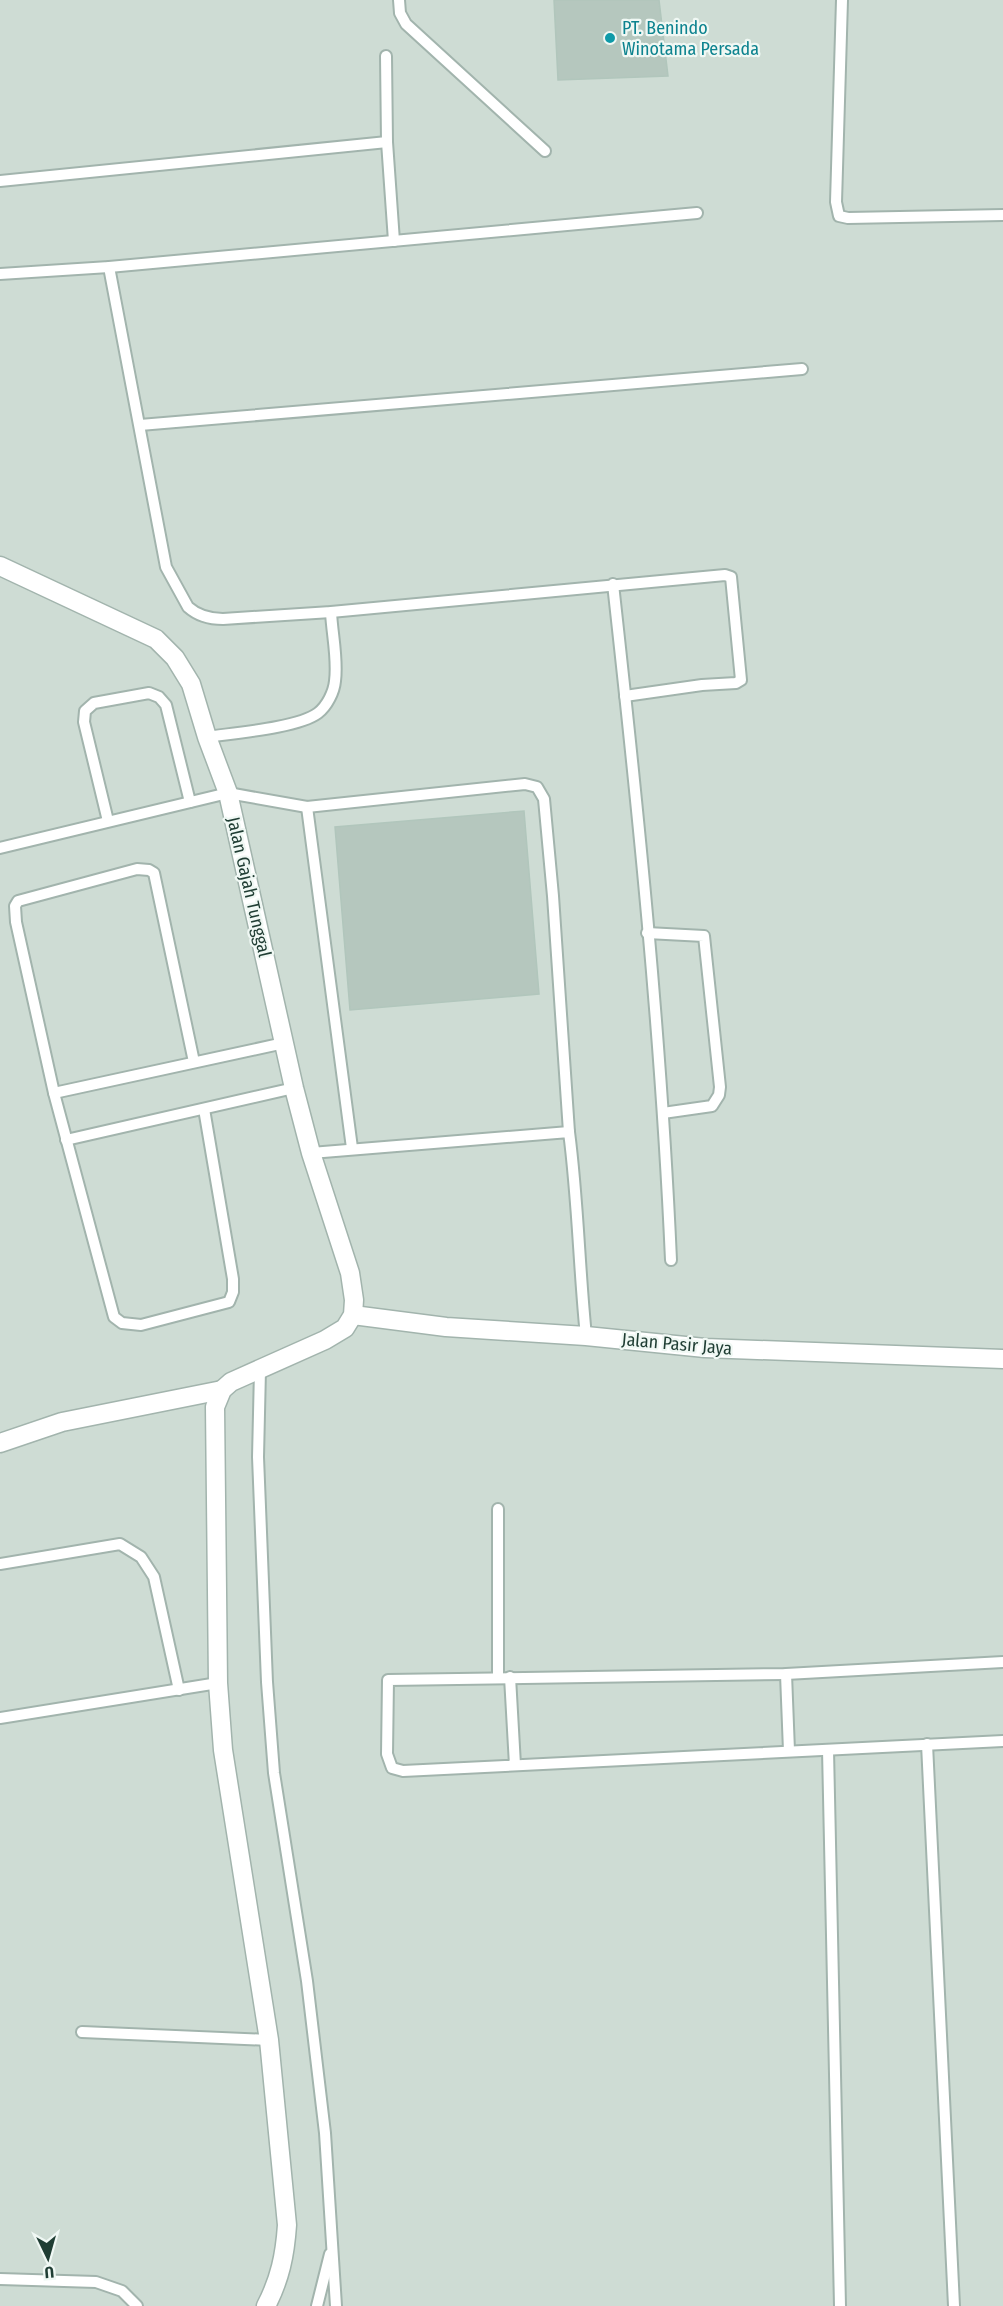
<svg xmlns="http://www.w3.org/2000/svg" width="1003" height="2306" viewBox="0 0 1003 2306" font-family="'Fira Sans Condensed',sans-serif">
  <rect width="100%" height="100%" fill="#dfece6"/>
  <rect fill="#cedcd4" x="0" y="0" width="1003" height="2306"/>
  <g fill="#b5c7be" stroke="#b1c6bc" stroke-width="1.5">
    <path d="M554,0h105l9,76 -110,4z"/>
    <path d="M524,811l15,183 -189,16 -15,-183z"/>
  </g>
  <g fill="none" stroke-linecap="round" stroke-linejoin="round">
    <defs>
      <g id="service">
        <path d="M399,0l1,13 6,11 139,127"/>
        <path d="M842,0l-6,202 3,14 9,2 155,-3"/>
        <path d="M386,56l1,86 7,99"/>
        <path d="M0,181l387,-39"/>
        <path d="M109,267l57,300 22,40c10,9 22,12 35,12l108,-7 394,-37 6,2 10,103 -5,3 -34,2 -77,11"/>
        <path d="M0,274l109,-7 588,-54"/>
        <path d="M140,425l662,-56"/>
        <path d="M613,584c25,225 48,450 58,676"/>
        <path d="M207,737c27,-4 91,-9 111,-24 9,-7 16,-21 17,-32 3,-22 -3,-47 -4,-69"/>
        <path d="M307,807l45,341"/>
        <path d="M108,821l-24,-99 1,-11 9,-8 55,-10 10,4 7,8 24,97"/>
        <path d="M0,848l228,-55 79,14 218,-23 12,3 7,12 9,97 16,236"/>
        <path d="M647,933l57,3 16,151 -1,8 -7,11 -49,7"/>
        <path d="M194,1062l-40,-189 -5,-3 -12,-1 -119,32 -3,5 1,16 38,171 60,224 8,6 19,2 88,-23 4,-10v-13l-29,-170"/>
        <path d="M54,1093l230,-50"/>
        <path d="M66,1140l228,-52"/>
        <path d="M311,1153l258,-21c9,68 10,136 17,204"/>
        <path d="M260,1370l-2,87 9,225 7,91 33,208 18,152 11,173"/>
        <path d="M498,1509v168"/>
        <path d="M0,1564l120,-20 21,13 13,20 25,113"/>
        <path d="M1003,1662l-217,12 -398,6 -1,74 5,14 11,3 600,-30"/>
        <path d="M786,1674l3,77"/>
        <path d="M510,1677l5,88"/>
        <path d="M0,1718l218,-35"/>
        <path d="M927,1744l27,562"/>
        <path d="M828,1750l12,556"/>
        <path d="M82,2032l187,8"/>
        <path d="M0,2279l96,3 26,9 15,15"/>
        <path d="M317,2306l13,-52"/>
      </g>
      <path id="minor" d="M353,1315l93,12 140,9 119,12 298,11"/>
      <g id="tertiary">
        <path d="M0,566l156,73 19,19 16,26 16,53 21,56 66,295 17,65 39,120 4,27 -1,15 -8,13 -20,12 -94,42 -9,8 -7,17 3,276 5,67 46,290 18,185c-2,30 -7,54 -21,81"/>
        <path d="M0,1443l62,-21 160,-32"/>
      </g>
    </defs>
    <use href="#service" stroke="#a2b4ad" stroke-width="14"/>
    <use href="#minor" stroke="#a2b4ad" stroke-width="21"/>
    <use href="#tertiary" stroke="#a2b4ad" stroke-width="21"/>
    <use href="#service" stroke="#fff" stroke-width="10"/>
    <use href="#minor" stroke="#fff" stroke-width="18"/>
    <use href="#tertiary" stroke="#fff" stroke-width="18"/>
  </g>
  <circle fill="#0f9aa8" stroke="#f0f8f4" stroke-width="2" cx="610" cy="38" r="6"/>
  <g text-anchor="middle" stroke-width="4.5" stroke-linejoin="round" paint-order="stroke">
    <g font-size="18" fill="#0d838f" stroke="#f0f8f4" text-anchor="start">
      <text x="622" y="34">PT. Benindo<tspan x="622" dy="21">Winotama Persada</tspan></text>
    </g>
    <g font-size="18" fill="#1f3d33" stroke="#f0f8f4">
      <text transform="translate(249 887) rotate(77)" y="6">Jalan Gajah Tunggal</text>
      <text transform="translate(677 1344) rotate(5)" y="6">Jalan Pasir Jaya</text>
    </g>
  </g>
  <g transform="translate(48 2258) rotate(175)" stroke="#f0f8f4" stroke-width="4.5" paint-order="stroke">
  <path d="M0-4.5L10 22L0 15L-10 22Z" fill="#1f3d33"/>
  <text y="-9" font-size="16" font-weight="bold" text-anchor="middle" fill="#1f3d33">U</text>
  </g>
</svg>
